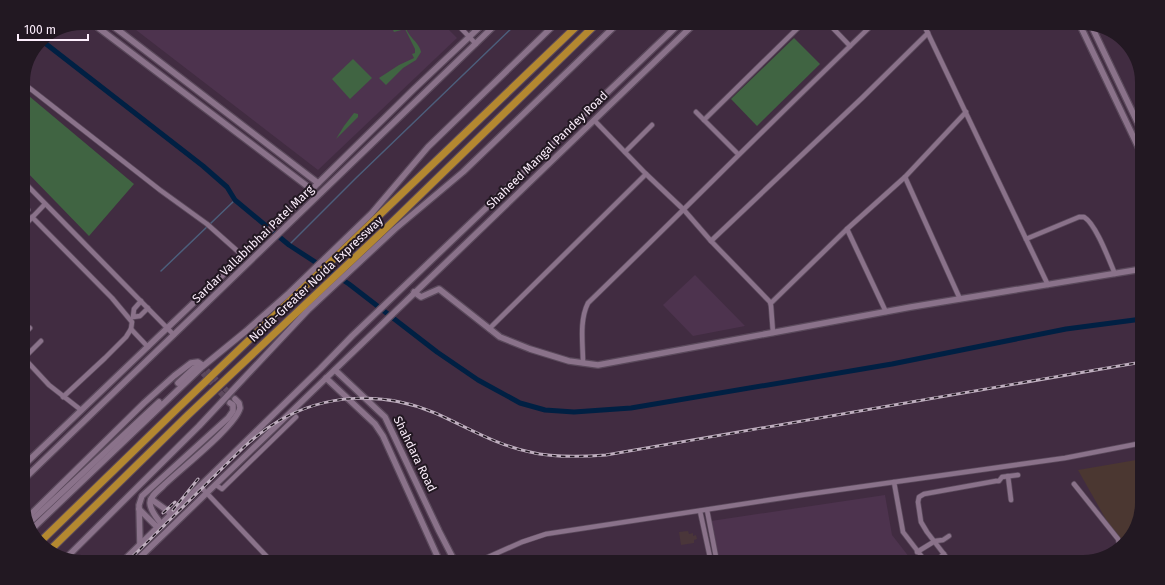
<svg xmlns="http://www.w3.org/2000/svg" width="1165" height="585" viewBox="0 0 1165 585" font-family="'Fira Sans',sans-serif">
  <rect width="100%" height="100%" fill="#412c41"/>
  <g fill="#4d334e">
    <path d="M127,23h315l15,15 -139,132z"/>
    <path d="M695,275l50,51 -52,10 -30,-31z"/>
    <path d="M885,495l7,40 21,27h-195l-7,-41z"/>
  </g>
  <path fill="#4b3731" d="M1142,459v43l-6,27 -15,17 -43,-76z"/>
  <path fill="#4a363a" d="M688,531l1,3 4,-1v3l3,-1 1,4 -3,1v3l-13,2 -2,-13z"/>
  <g fill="#406442">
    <path d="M401,23h5c-2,12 14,19 15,29l-5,8 -13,8 -17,17 -7,-7 20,-13 15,-7 -2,-4 3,-1v-4l-10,-20 -11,3 -1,-2z"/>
    <path d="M794,38l26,26 -63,62 -26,-27z"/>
    <path d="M353,59l19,19 -22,21 -18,-20z"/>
    <path d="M23,91l111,93 -45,52 -66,-68z"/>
    <path d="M354,113l4,1v3l-22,22 8,-13z"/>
  </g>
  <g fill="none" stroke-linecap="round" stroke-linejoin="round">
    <g stroke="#4c5e7b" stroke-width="1.5">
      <path d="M289,245l67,-67 161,-155"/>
      <path d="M161,271l74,-71"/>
    </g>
    <path stroke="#002043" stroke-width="5" d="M41,40l162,126 24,21 8,13 54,45 60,39 88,68 41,28 42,23 25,7 29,2 57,-4 261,-44 174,-35 76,-10"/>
    <g stroke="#5d495d" stroke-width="5.5" stroke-dasharray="5.5 3" stroke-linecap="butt">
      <path d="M201,364l34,35"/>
      <path d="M197,367l33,36"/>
    </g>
    <defs>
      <g id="minor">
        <path d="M456,23l20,21"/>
        <path d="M828,23l22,23"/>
        <path d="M923,23l125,262"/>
        <path d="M23,83l137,107 47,34 36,32"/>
        <path d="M696,112l42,42"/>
        <path d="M594,120l52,54 38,36 27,31 59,61 1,4 2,27"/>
        <path d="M704,120l99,-97"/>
        <path d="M625,152l27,-27"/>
        <path d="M905,177l55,122"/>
        <path d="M23,181l151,154"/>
        <path d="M23,204l5,6 -5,5"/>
        <path d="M32,217l80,81 20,24 -1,7 -5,8 -21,21 -42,39"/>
        <path d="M23,227l22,-23"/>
        <path d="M847,229l39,83"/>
        <path d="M1026,239l53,-22h5c12,7 25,43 31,57"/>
        <path d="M711,241l151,-143 66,-65"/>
        <path d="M141,301l-7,8 -1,8 7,-1 8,-8"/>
        <path d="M771,303l76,-74 58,-52 61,-65"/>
        <path d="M131,329l17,18"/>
        <path d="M489,329l157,-155"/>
        <path d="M23,335l7,-7"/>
        <path d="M23,357l26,28 32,25"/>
        <path d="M24,358l17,-17"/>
        <path d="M583,363c0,-19 -4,-42 5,-60 96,-93 190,-188 286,-280"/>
        <path d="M1008,476l3,24"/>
        <path d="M894,482l9,50 23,30"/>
        <path d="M1074,484l44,55 2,8"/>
        <path d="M216,485l6,4 74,-72"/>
        <path d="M200,486l72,76"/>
        <path d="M707,510l10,52"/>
        <path d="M700,511l11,51"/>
        <path d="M917,552l18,-11 8,-1 6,-4"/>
        <path d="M477,562l45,-20 24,-8 256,-39 263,-37 77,-15"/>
        <path d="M935,562l9,-8"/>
        <path d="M950,562l-23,-30 -6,-10 -3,-20 1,-5 5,-3 72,-13h3l3,-4 16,-2"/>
      </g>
      <g id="tertiary">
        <path d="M92,23l219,166"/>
        <path d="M109,23l209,160"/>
        <path d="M1079,23l63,132"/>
        <path d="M1091,25l51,107"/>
        <path d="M414,292l7,5 18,-8 61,48 30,12 39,12 29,4 313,-58 231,-38"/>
        <path d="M335,370l50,47 54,114 16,31"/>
        <path d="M326,378l49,46 8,12 57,126"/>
        <path d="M178,383l16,-15 3,-1"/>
        <path d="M23,466l275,-263 116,-114 70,-66"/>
        <path d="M23,480l474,-457"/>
        <path d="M151,499l21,15"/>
        <path d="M139,509l19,19"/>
        <path d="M27,518l117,-115 30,-27 17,-13 7,-1 3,2"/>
        <path d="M29,523l130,-121"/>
        <path d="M162,525c-4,-6 -12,-14 -12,-22 0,-7 8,-12 13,-17 16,-16 73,-60 77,-78l-1,-5 -4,-4"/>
        <path d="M31,530l171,-163 44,-36 43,-38 82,-79 57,-67 128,-124"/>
        <path d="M140,545l-1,-40 3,-9 86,-78 5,-7v-6l-3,-2"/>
        <path d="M66,558l133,-132 109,-116 87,-81 68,-57 155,-149"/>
        <path d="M122,562l198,-193 32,-33 328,-313"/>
        <path d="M135,562l560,-539"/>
      </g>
      <g id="trunk">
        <path d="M40,542l139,-135 401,-384"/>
        <path d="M50,550l138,-135 194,-183 215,-209"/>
      </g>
    </defs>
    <use href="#minor" stroke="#5a495b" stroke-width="6"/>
    <use href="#tertiary" stroke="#5a495b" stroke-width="8"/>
    <use href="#trunk" stroke="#5a495b" stroke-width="9"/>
    <use href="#minor" stroke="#8a728a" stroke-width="4.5"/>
    <use href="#tertiary" stroke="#8a728a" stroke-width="5.5"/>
    <use href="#trunk" stroke="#b48830" stroke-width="7"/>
    <defs>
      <g id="rail">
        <path d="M173,510l25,-31"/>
        <path d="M163,513l12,-11"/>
        <path d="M127,562l117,-115c10,-9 21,-18 33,-25 48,-29 107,-31 158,-9 32,14 61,32 95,39 25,6 51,5 76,3 179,-30 357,-63 536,-93"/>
        <path d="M147,562l5,-4"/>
      </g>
    </defs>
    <use href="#rail" stroke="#beaebe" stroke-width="3"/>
    <use href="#rail" stroke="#221822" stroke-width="1.5" stroke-dasharray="4.5" stroke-linecap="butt"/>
  </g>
  <g text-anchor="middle" stroke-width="4" stroke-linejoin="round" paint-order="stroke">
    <g font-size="12" fill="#fdeffd" stroke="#221822">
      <text transform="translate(547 150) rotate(-44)" y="4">Shaheed Mangal Pandey Road</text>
      <text transform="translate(253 244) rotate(-44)" y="4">Sardar Vallabhbhai Patel Marg</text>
      <text transform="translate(316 279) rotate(-43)" y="4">Noida-Greater Noida Expressway</text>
      <text transform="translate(415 454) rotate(64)" y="4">Shahdara Road</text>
    </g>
  </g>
  <path d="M0 0H1165V585H0ZM82 30H1083A52 52 0 0 1 1135 82V503A52 52 0 0 1 1083 555H82A52 52 0 0 1 30 503V82A52 52 0 0 1 82 30Z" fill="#221822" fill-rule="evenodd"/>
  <path d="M18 34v6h70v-6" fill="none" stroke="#fdeffd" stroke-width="2"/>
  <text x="24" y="34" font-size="12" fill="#fdeffd" stroke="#221822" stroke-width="3" paint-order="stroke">100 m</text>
</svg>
